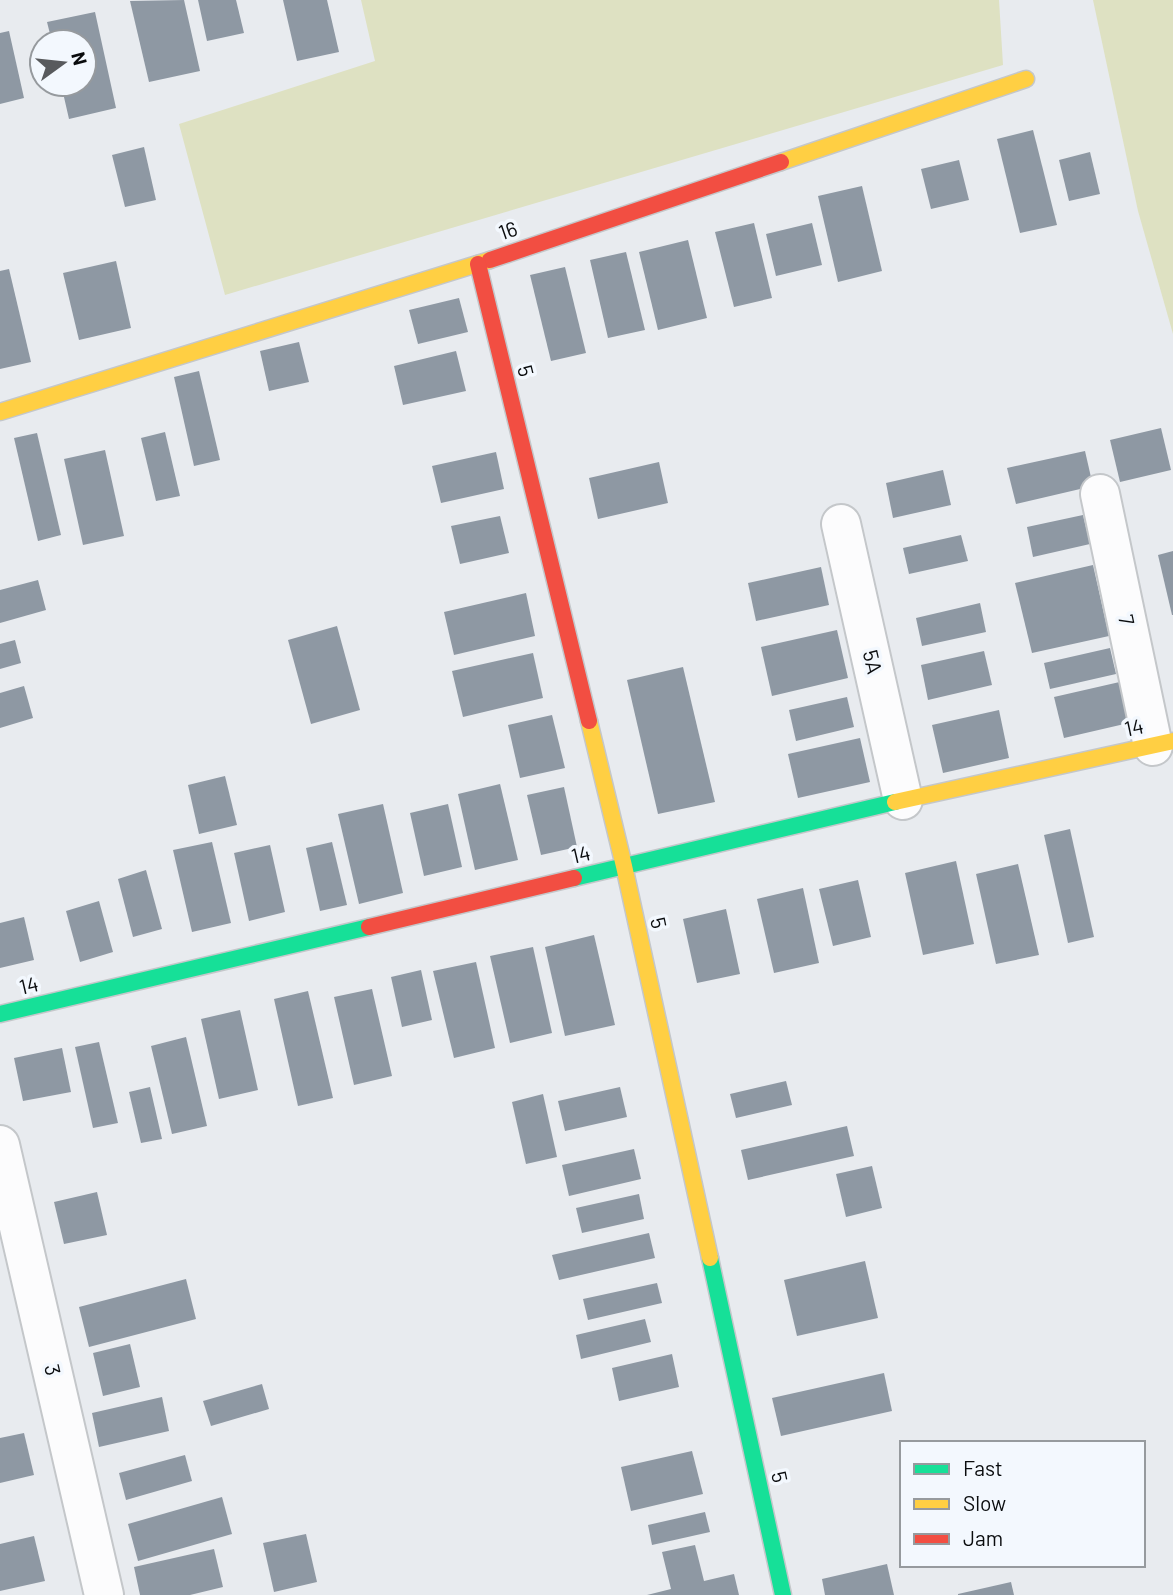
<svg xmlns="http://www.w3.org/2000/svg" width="1173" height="1595" viewBox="0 0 1173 1595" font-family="Barlow,sans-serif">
  <rect width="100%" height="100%" fill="#e8ebef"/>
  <g fill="#dee1c2">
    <path d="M361,0h638l4,65 -778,230 -46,-171 196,-63z"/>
    <path d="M1093,0h80v334l-35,-123z"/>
  </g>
  <g fill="#8e98a3">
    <path d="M184,0l16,71 -51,11 -19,-81z"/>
    <path d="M198,0h38l8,33 -37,8z"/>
    <path d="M283,0h44l12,52 -42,9z"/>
    <path d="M95,12l21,96 -47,11 -8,-35h23v-42h-32l-5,-20z"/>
    <path d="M9,31l15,67 -24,6v-71z"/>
    <path d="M1033,130l24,95 -37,8 -23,-94z"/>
    <path d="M144,147l12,53 -31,7 -13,-52z"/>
    <path d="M1090,152l10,42 -31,7 -10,-41z"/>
    <path d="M959,160l10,40 -38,9 -10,-40z"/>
    <path d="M862,186l20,85 -44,11 -20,-86z"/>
    <path d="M754,223l18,75 -38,9 -19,-75z"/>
    <path d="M812,223l10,42 -46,11 -10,-42z"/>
    <path d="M688,240l19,78 -49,12 -19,-78z"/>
    <path d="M626,252l19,78 -37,8 -18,-78z"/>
    <path d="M116,261l15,67 -52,12 -16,-67z"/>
    <path d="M565,267l21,86 -35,8 -21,-86z"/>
    <path d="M9,269l22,93 -31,7v-98z"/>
    <path d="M459,298l9,34 -50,12 -9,-34z"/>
    <path d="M299,342l10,40 -40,9 -9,-40z"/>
    <path d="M456,351l10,40 -63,14 -9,-39z"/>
    <path d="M199,371l21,89 -26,6 -20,-89z"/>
    <path d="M1161,428l10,42 -51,12 -10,-42z"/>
    <path d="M165,432l15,64 -24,5 -15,-63z"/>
    <path d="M37,433l24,102 -23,6 -24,-103z"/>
    <path d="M105,450l19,86 -41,9 -19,-86z"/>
    <path d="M1085,451l8,35 -77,18 -9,-36z"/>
    <path d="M496,452l8,37 -63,14 -9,-37z"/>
    <path d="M659,462l9,41 -70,16 -9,-41z"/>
    <path d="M943,470l8,35 -58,13 -7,-35z"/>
    <path d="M1083,515l7,29 -57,13 -6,-30z"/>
    <path d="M500,516l9,37 -49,11 -9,-38z"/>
    <path d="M961,535l7,26 -59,13 -6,-26z"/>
    <path d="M1173,551v64h-1l-14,-60z"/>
    <path d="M1093,565l16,71 -77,17 -17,-70z"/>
    <path d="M821,567l8,38 -73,16 -8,-38z"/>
    <path d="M38,580l8,30 -46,13v-33z"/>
    <path d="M526,593l9,43 -81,19 -10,-43z"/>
    <path d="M980,603l6,29 -64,14 -6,-28z"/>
    <path d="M337,626l23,84 -49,14 -23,-84z"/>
    <path d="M837,630l11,48 -76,18 -11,-49z"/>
    <path d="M15,640l6,23 -21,6v-25z"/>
    <path d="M1110,648l6,26 -66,15 -6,-26z"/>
    <path d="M984,651l8,34 -64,15 -7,-35z"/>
    <path d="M533,653l10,45 -80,19 -11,-46z"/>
    <path d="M683,667l32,135 -57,12 -31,-134z"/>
    <path d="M1124,681l9,41 -69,16 -10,-41z"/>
    <path d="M24,686l9,32 -33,10v-35z"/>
    <path d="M847,697l7,30 -58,14 -7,-31z"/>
    <path d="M999,710l10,48 -66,15 -11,-48z"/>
    <path d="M552,715l13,53 -45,10 -12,-53z"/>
    <path d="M860,738l10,44 -72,16 -10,-44z"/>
    <path d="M225,776l12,49 -38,9 -11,-49z"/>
    <path d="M500,784l18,76 -43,10 -17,-76z"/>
    <path d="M564,787l13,60 -36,8 -14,-60z"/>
    <path d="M383,804l20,89 -44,11 -21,-90z"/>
    <path d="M448,804l14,63 -38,9 -14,-63z"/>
    <path d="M1070,829l24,108 -26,6 -24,-108z"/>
    <path d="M212,842l19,81 -39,9 -19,-82z"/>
    <path d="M332,842l15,63 -27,6 -14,-63z"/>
    <path d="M270,845l15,67 -36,9 -15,-68z"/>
    <path d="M956,861l18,83 -51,11 -18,-82z"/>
    <path d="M1018,864l21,91 -43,9 -20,-90z"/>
    <path d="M146,870l16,59 -29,8 -15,-58z"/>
    <path d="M858,880l13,57 -38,9 -14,-57z"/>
    <path d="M803,888l16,75 -45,10 -17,-74z"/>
    <path d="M99,901l14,51 -33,10 -14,-51z"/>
    <path d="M726,909l14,65 -43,9 -14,-64z"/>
    <path d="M24,917l10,43 -34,8v-45z"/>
    <path d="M594,935l21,90 -50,11 -20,-89z"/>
    <path d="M533,947l19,86 -42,10 -20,-87z"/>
    <path d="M476,962l19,86 -41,10 -21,-87z"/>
    <path d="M421,970l11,50 -30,7 -11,-50z"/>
    <path d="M372,989l20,87 -38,9 -20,-88z"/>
    <path d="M308,991l25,107 -35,8 -24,-107z"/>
    <path d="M240,1010l18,80 -39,9 -18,-80z"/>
    <path d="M186,1037l21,89 -35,8 -21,-88z"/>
    <path d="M99,1042l19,81 -25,5 -18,-81z"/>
    <path d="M62,1048l9,44 -48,9 -9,-43z"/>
    <path d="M786,1081l6,24 -56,13 -6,-24z"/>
    <path d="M150,1087l12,52 -21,4 -12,-51z"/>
    <path d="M620,1087l7,30 -62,14 -7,-30z"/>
    <path d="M543,1094l14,63 -31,7 -14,-62z"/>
    <path d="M847,1126l7,30 -106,24 -7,-30z"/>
    <path d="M634,1149l7,30 -72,17 -7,-31z"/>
    <path d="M872,1166l10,42 -36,9 -10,-43z"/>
    <path d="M97,1192l10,43 -43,9 -10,-42z"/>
    <path d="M639,1194l5,25 -62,14 -6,-25z"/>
    <path d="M649,1233l6,25 -96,22 -7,-25z"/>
    <path d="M865,1261l13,57 -81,18 -13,-56z"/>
    <path d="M186,1279l10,40 -107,28 -10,-40z"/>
    <path d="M657,1283l5,20 -74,17 -5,-21z"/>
    <path d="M645,1319l6,23 -70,17 -5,-24z"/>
    <path d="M130,1344l10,43 -37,9 -10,-43z"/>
    <path d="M672,1354l7,33 -60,14 -7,-33z"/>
    <path d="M884,1373l8,38 -111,25 -9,-38z"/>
    <path d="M262,1384l7,25 -58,17 -8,-25z"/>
    <path d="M162,1397l7,34 -70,16 -7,-34z"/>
    <path d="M24,1433l10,42 -34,8v-45z"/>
    <path d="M692,1451l11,43 -72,17 -10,-44z"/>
    <path d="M185,1455l7,26 -66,19 -7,-27z"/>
    <path d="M222,1497l10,37 -94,27 -10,-37z"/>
    <path d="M705,1512l5,20 -58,13 -4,-20z"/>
    <path d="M306,1534l11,48 -43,10 -11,-49z"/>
    <path d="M34,1536l11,45 -45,10v-47z"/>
    <path d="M695,1545l9,36 30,-7 5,21h-92l24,-6 -9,-37z"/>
    <path d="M214,1549l9,38 -33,8h-50l-6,-28z"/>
    <path d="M887,1564l7,31h-69l-3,-16z"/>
    <path d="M1011,1582l3,13h-56v-1z"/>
  </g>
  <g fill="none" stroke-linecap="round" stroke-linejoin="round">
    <defs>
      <g id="street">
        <path d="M1100,494l53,252"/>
        <path d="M841,524l62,276"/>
        <path d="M0,1145l104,450"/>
      </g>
      <g id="fast">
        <path d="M574,878l321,-76"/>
        <path d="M0,1014l369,-87"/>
        <path d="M710,1258l73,337"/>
      </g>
      <g id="slow">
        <path d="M781,162l245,-83"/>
        <path d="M0,412l490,-152"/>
        <path d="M589,721l35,145 86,392"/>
        <path d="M895,802l278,-61"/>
      </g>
      <g id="jam">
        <path d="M490,260l291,-98"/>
        <path d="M478,264l111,457"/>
        <path d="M369,927l205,-49"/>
      </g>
    </defs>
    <use href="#street" stroke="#c4c7ca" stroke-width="42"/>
    <use href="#fast" stroke="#c4c7ca" stroke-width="19"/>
    <use href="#slow" stroke="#c4c7ca" stroke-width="19"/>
    <use href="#jam" stroke="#c4c7ca" stroke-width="19"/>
    <use href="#street" stroke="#fcfcfd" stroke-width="38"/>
    <use href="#fast" stroke="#16e098" stroke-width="16"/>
    <use href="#slow" stroke="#ffcf43" stroke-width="16"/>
    <use href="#jam" stroke="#f24e42" stroke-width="16"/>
  </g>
  <g text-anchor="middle" stroke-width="7" stroke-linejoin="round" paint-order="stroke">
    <g font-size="21" fill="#0a0c0e" stroke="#f3f8fe">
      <text transform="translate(508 231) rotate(-19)" y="7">16</text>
      <text transform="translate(525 371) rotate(76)" y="7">5</text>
      <text transform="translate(1126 620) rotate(78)" y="7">7</text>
      <text transform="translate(872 662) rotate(77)" y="7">5A</text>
      <text transform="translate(1134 728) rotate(-12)" y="7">14</text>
      <text transform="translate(581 855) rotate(-13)" y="7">14</text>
      <text transform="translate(658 923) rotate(78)" y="7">5</text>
      <text transform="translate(29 986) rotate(-13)" y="7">14</text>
      <text transform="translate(52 1370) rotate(77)" y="7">3</text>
      <text transform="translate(779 1477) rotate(78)" y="7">5</text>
    </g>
  </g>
  <rect x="900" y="1441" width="245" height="126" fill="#f3f8fe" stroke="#969a9e" stroke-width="2"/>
  <rect x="914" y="1464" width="35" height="10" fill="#16e098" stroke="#969a9e" stroke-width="2"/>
  <text x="963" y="1476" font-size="21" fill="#0a0c0e">Fast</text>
  <rect x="914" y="1499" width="35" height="10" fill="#ffcf43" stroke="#969a9e" stroke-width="2"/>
  <text x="963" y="1511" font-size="21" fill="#0a0c0e">Slow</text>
  <rect x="914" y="1534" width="35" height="10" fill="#f24e42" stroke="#969a9e" stroke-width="2"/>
  <text x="963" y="1546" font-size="21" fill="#0a0c0e">Jam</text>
  <g transform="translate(63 63) rotate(75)"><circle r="33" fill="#f3f8fe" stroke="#969a9e" stroke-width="2"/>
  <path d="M0-5L12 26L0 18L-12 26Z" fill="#585a5d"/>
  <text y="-10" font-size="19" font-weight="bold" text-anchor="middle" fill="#0a0c0e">N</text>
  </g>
</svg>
